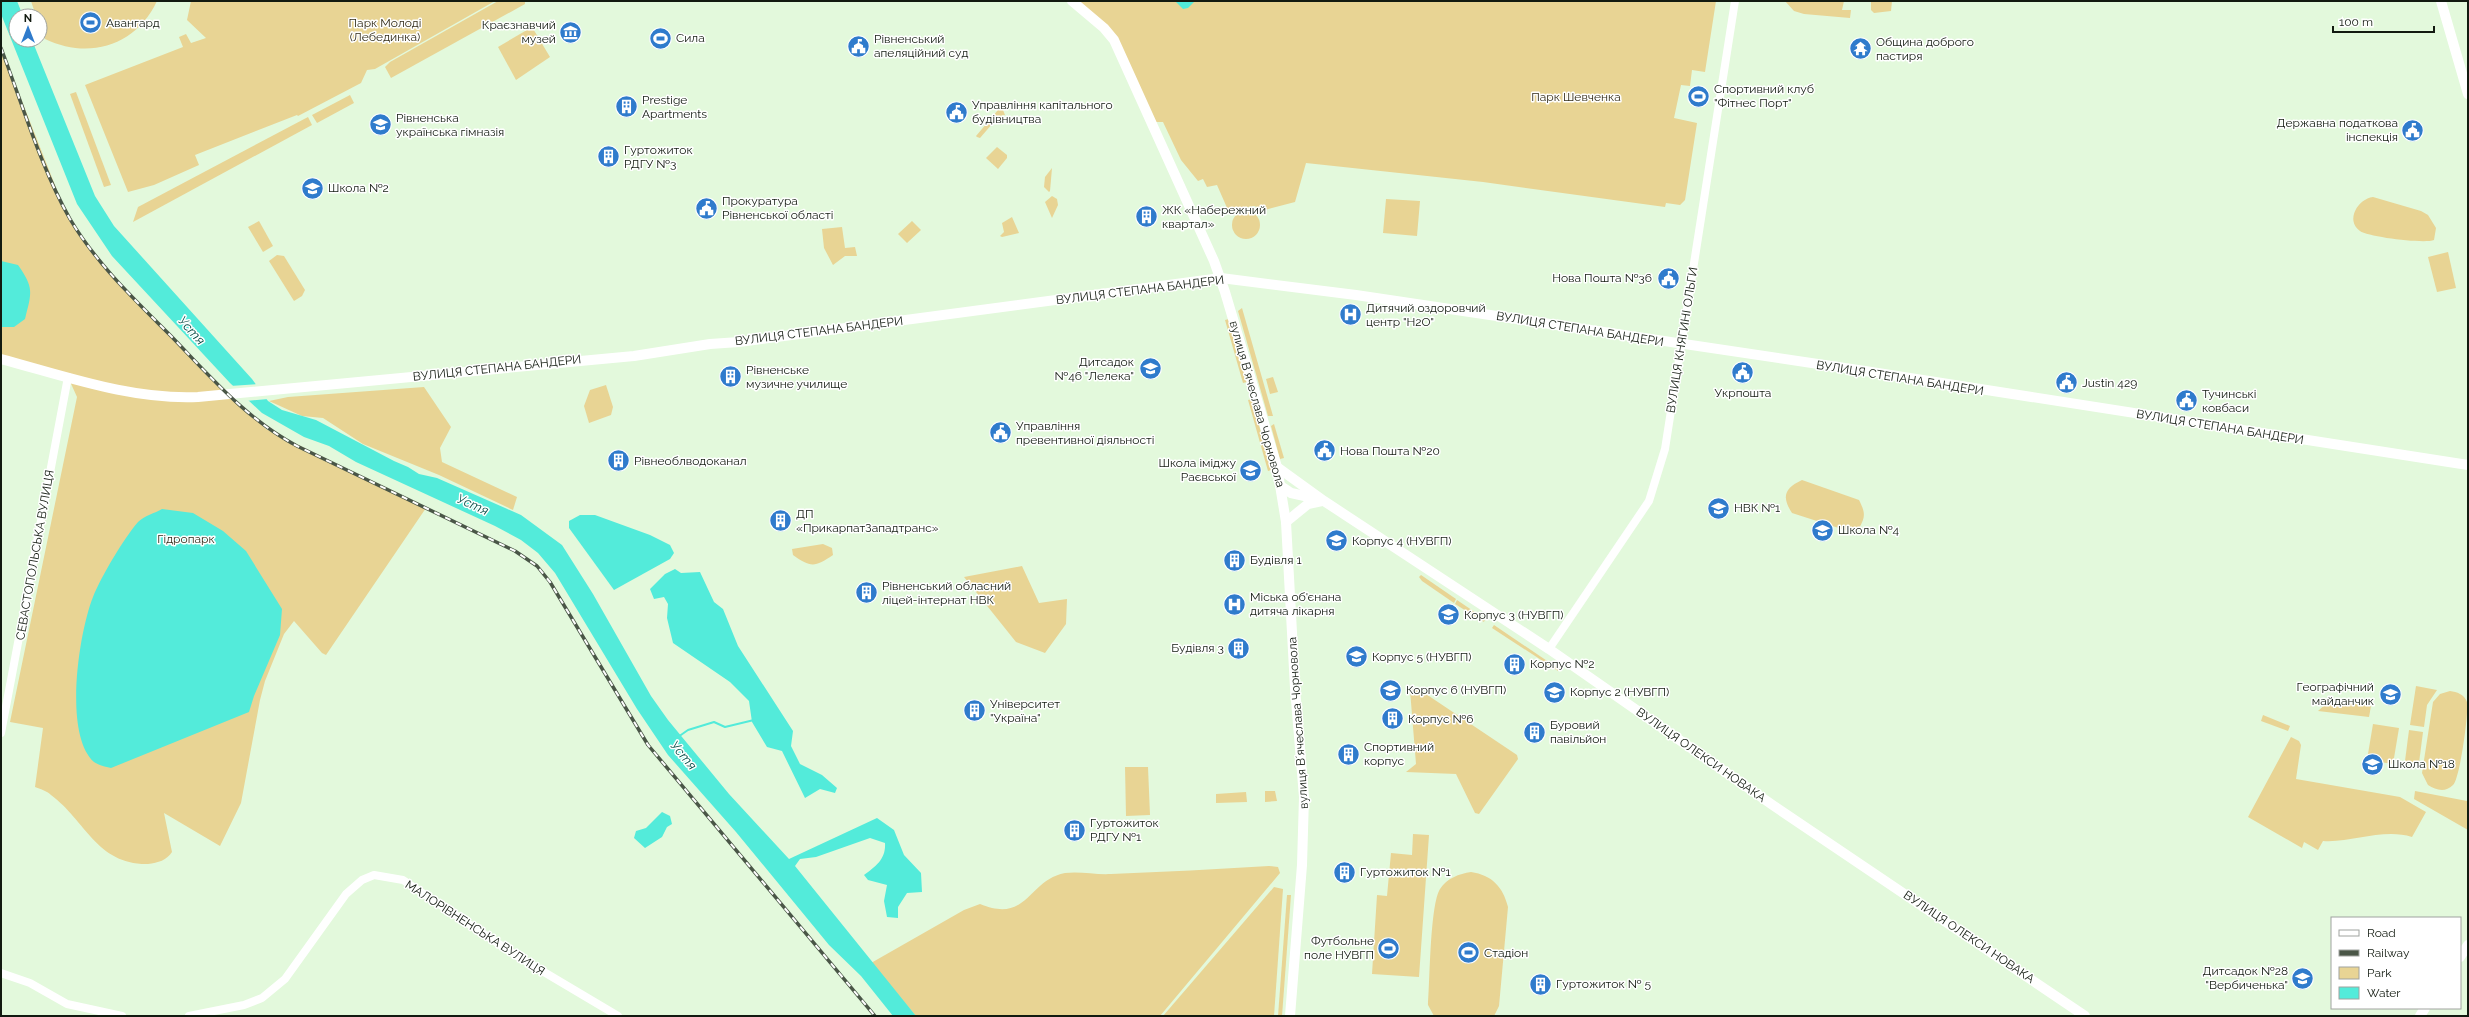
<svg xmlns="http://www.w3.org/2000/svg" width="2469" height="1017" viewBox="0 0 2469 1017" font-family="Raleway,sans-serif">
  <rect width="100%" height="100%" fill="#e3f9dc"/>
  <g fill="#e8d494">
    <path d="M31,1h126c-21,45 -68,59 -112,38l-5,-14v-9h-4z"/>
    <path d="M191,1h304l-120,68 -8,1 -6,13 -63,33 -1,-1 -102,40 4,10 -45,20 -26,7 -43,-107 98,-38 -4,-10 7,-3 5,9 15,-5 -19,-18z"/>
    <path d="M498,1h27v3l-134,74 -6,-11 5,-5z"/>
    <path d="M1072,1h644l-11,71 -13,-2 -2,16 -9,-1 -7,33 23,5 -12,77 -5,5 -14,-2 -1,4 -182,-25 -177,-19 -11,39 -34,9 -6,-5 -27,4 -11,-25 -10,2 -4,-8 -5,2 -17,-21 -18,-38h-11l-34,-79z"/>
    <path d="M1785,1h59l-2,9h9l-1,8 -46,-4 -10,-3z"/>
    <path d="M1871,1h21l-1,10 -17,2 -3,-3z"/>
    <path d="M532,27l18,30 -34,23 -18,-33z"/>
    <path d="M1,48l61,155 16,29 27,36 101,104 60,57 160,79 -100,147 -4,-2 -28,-32 -10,13 -19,47 -5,19 -19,103 -21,43 -56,-33 8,39c-5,8 -14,11 -24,12 -51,1 -62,-43 -97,-69 -4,-4 -11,-6 -16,-8l8,-59 -33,-6 67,-325 -9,-20 -67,-18z"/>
    <path d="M76,92l35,93 -7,2 -34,-93z"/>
    <path d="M350,95l4,8 -37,20 -5,-8z"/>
    <path d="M998,110h5l2,5 -6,1 -19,22 -3,-1 -1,-1z"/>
    <path d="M308,117l4,8 -179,97 5,-15z"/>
    <path d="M997,147l10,8v3l-9,11 -12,-11z"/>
    <path d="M1052,168l-2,23 -1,1 -5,-5 1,-10z"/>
    <path d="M1052,196l5,3 1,6 -6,13 -7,-16z"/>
    <path d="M2373,197l48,14 7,4 8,13 -2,12c-9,4 -66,-3 -74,-9 -15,-11 -2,-32 13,-34z"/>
    <path d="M1386,199l34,2 -3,35 -34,-3z"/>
    <circle cx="1246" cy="225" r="14"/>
    <path d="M1012,217l7,16 -17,4 -2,-1 4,-4 -2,-9z"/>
    <path d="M259,221l14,25 -10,6 -15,-25z"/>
    <path d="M912,221l9,9 -14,13 -9,-9z"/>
    <path d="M842,227l3,21 10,-1 2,9h-12l-12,9 -9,-17 -2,-19z"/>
    <path d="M2448,252l8,36 -19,4 -9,-35z"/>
    <path d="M277,255l7,1 21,34 -3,6 -8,5 -25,-40z"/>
    <path d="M1242,308l31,108h-5l-30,-105z"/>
    <path d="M1229,319l18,63 -4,1 -18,-63z"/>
    <path d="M1273,377l5,15 -8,2 -4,-15z"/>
    <path d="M606,385l7,22 -2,8 -22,8 -5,-17 6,-16z"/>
    <path d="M424,387l27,40 -11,21 2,14 75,35 -4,13 -74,-35 -76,-31 -40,-26 -21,-2 -33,-15 19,-4z"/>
    <path d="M1252,399l19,71 -3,1 -20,-71z"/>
    <path d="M1274,424l10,34 -4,1 -9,-33z"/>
    <path d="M1802,480l57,20c6,12 7,17 0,28l-11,3 -56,-18c-11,-17 -7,-25 10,-33z"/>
    <path d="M823,544l9,4 1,7c-18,12 -22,13 -40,0l-1,-6z"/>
    <path d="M1022,566l17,37 28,-4 -1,25 -21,29 -29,-11 -52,-65z"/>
    <path d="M1421,575l35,24 -2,4 -32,-22 -3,-4z"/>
    <path d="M1457,600l28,19 -1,3 -29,-18z"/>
    <path d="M1494,625l65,44 -1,2 -66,-43z"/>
    <path d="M2416,686l21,4 -10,15 -3,22 -14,-2z"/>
    <path d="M1417,688l100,67 1,4 -39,55 -4,-1 -19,-39 -50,-2 10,-8 -6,-74z"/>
    <path d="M2450,691c7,1 14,3 17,11 2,9 -7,77 -14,83 -8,8 -17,5 -25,0l-6,-12 11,-71 7,-8z"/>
    <path d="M2329,701l42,5 -2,11 -51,-6z"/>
    <path d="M2263,715l27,11 -2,5 -27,-10z"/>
    <path d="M2373,724l26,4 -6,36 -26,-4z"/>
    <path d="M2409,730l14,2 -4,31 -14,-2z"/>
    <path d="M2291,737l8,4 2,4 -5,34 104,18 26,15 -14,25c-29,-9 -60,6 -89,4l-5,9 -14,-8 -2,6 -54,-31z"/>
    <path d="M1125,767h23l2,48 -24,1z"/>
    <path d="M1265,791h10l2,10 -12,1z"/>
    <path d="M2415,791l52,10 1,-9v38l-54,-31z"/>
    <path d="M1246,792l1,10 -31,1v-9z"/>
    <path d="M1413,834l16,1 -10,142 -47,-3 5,-79 10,1 4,-43 21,2z"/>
    <path d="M1269,866l9,1 2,6 -120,143h-244l-45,-53 93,-53 16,-6c48,20 48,-24 85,-31 15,-2 31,2 46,1 53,-2 106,-5 158,-8z"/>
    <path d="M1471,872c21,3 32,15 37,35l-9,99 -5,10h-60l-6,-11c2,-24 2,-100 12,-116 7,-11 19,-15 31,-17z"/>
    <path d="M1274,887l9,2 -9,127h-111z"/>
    <path d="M1287,895h4l-9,121h-4z"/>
  </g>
  <g fill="#53ebda">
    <path d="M1,1h16l6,15h-7v24h16l63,156 19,30 138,153 16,22 14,9 34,10 78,41 14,6 11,7 18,4 84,37 41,30 31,49 58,102 17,24 61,74 60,65 88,-41 17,12 10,25 17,18 1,19 -15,1 -9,14v11l-11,-1 -3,-16 3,-16 -19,-5 -4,-5c12,-9 22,-16 21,-32l-15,-5 -54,19 -16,2 -5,7 121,150h-23l-32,-40 -32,-31 -93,-113 -68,-77 -31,-46 -82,-136 -17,-20 -17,-13 -26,-14 -139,-64 -27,-16 -25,-9 -42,-24 -32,-30 -118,-127 -35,-52 -76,-190z"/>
    <path d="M1175,1h20l-7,7 -5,1z"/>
    <path d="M1,261l17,4c16,23 14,27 7,54l-11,8h-13z"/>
    <path d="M162,509l31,4 30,18 23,20 36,58 -2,26 -26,61 -5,16 -138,56c-5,-1 -13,-3 -17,-6 -31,-28 -15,-130 -1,-165 8,-20 31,-59 45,-75 6,-6 17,-9 24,-13z"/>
    <path d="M580,515h15l55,20 20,10 4,8 -4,6 -56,31 -45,-62v-7z"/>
    <path d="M675,569l6,4 19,-1 14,30 9,7 15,37 55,85 -2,15 9,18 22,11 15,13 -2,5 -15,-4 -15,9 -23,-47 -15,-4 -15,-25 -3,-21 -19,-19 -57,-39 -6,-25 1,-14 -4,-7 -10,2 -4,-10 15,-15z"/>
    <path d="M662,812l8,4 2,8 -5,3 -5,10 -17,11 -11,-10 2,-7 10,-3z"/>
  </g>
  <path fill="#e3f9dc" d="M258,384l10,15 -22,2 -16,-15z"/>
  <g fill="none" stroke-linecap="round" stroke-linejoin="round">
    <path stroke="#53ebda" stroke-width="2" d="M678,737l10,-7 26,-8 11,5 29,-7"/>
    <g stroke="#fff" stroke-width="8">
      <path d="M1549,649l100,-148 16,-52 70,-448"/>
      <path d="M1,733l67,-356"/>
      <path d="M1,973l29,10 37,21 55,12"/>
      <path d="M189,1016l55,-11 18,-7 23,-19 61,-85 16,-14 12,-5 29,5 114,76 101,60"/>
    </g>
    <g stroke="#fff" stroke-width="10">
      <path d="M1072,1l32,27 10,12 100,221 11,31 52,175 9,55 9,166 9,109 -2,68 -12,151"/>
      <path d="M2441,1l27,93"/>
      <path d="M1,359c64,17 130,41 197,38l436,-41 76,-12 29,-2 482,-64 135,17 509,76 603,94"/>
      <path d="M1277,467l47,34 225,148 225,157 311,210"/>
      <path d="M1282,487l9,6 27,6"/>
      <path d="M1286,522l22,-18 14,-3"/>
      <path d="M2460,957l8,-12"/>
      <path d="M2420,1016l5,-8"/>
    </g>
    <defs>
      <path id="rail" d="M1,48c21,55 40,120 69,171 26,44 64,80 100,116 39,40 76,84 127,111l218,105 22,15 13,16 98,163 227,271"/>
    </defs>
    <use href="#rail" stroke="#4a5647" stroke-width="3.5"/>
    <use href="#rail" stroke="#fff" stroke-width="2" stroke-dasharray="6" stroke-linecap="butt"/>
  </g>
  <defs>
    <symbol id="stadium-disc" viewBox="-11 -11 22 22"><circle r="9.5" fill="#2f7bcc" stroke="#fff"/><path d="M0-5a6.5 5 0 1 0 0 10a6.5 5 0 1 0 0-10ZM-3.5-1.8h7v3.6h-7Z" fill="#fff"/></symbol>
    <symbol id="museum-disc" viewBox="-11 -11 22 22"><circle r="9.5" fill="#2f7bcc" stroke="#fff"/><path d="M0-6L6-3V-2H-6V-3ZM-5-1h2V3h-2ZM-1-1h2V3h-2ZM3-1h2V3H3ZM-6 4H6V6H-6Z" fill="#fff"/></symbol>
    <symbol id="civic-disc" viewBox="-11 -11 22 22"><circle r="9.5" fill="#2f7bcc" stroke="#fff"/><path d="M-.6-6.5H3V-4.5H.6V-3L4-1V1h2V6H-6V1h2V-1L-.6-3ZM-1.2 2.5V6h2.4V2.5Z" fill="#fff"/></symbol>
    <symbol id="temple-disc" viewBox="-11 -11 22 22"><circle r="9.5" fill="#2f7bcc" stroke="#fff"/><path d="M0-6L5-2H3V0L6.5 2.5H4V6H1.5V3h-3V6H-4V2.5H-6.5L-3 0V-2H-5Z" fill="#fff"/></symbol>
    <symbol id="building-disc" viewBox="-11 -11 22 22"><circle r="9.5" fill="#2f7bcc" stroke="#fff"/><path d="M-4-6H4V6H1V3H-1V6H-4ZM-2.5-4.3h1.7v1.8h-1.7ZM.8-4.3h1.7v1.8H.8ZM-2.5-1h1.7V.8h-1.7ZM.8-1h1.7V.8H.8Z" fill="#fff"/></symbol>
    <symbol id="school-disc" viewBox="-11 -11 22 22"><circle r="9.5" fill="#2f7bcc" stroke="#fff"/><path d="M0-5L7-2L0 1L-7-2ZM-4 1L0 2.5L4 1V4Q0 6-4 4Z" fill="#fff"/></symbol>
    <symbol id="hospital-disc" viewBox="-11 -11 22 22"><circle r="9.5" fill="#2f7bcc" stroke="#fff"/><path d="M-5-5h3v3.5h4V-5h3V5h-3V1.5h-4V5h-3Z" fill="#fff"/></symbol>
    <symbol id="university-disc" viewBox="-11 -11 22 22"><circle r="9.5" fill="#2f7bcc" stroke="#fff"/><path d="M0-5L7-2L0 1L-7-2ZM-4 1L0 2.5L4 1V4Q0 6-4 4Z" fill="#fff"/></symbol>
  </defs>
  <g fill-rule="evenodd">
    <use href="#stadium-disc" x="78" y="10" width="25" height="25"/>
    <use href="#museum-disc" x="558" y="20" width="25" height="25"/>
    <use href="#stadium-disc" x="648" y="26" width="25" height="25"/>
    <use href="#civic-disc" x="846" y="34" width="25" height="25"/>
    <use href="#temple-disc" x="1848" y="36" width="25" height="25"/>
    <use href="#stadium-disc" x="1686" y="84" width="25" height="25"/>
    <use href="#building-disc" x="614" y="94" width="25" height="25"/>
    <use href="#civic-disc" x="944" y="100" width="25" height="25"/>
    <use href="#school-disc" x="368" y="112" width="25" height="25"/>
    <use href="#civic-disc" x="2400" y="118" width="25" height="25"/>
    <use href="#building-disc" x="596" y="144" width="25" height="25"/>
    <use href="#school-disc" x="300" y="176" width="25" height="25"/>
    <use href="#civic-disc" x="694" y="196" width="25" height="25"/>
    <use href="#building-disc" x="1134" y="204" width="25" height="25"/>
    <use href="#civic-disc" x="1656" y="266" width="25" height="25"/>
    <use href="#hospital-disc" x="1338" y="302" width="25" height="25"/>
    <use href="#school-disc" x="1138" y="356" width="25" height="25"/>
    <use href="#civic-disc" x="1730" y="360" width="25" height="25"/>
    <use href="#building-disc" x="718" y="364" width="25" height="25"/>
    <use href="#civic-disc" x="2054" y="370" width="25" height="25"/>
    <use href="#civic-disc" x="2174" y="388" width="25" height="25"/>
    <use href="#civic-disc" x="988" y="420" width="25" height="25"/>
    <use href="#civic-disc" x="1312" y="438" width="25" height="25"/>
    <use href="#building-disc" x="606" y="448" width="25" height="25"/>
    <use href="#school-disc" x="1238" y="458" width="25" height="25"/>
    <use href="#school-disc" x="1706" y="496" width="25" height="25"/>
    <use href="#building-disc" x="768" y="508" width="25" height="25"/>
    <use href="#school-disc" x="1810" y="518" width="25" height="25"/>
    <use href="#university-disc" x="1324" y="528" width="25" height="25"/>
    <use href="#building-disc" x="1222" y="548" width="25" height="25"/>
    <use href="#building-disc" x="854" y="580" width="25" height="25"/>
    <use href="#hospital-disc" x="1222" y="592" width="25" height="25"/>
    <use href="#university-disc" x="1436" y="602" width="25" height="25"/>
    <use href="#building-disc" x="1226" y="636" width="25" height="25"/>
    <use href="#university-disc" x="1344" y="644" width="25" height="25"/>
    <use href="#building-disc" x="1502" y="652" width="25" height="25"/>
    <use href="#university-disc" x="1378" y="678" width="25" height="25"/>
    <use href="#university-disc" x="1542" y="680" width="25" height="25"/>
    <use href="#school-disc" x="2378" y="682" width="25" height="25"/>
    <use href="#building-disc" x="962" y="698" width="25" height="25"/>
    <use href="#building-disc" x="1380" y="706" width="25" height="25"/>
    <use href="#building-disc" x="1522" y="720" width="25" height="25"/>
    <use href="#building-disc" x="1336" y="742" width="25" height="25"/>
    <use href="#school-disc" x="2360" y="752" width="25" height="25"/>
    <use href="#building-disc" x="1062" y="818" width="25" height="25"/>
    <use href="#building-disc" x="1332" y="860" width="25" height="25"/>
    <use href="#stadium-disc" x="1376" y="936" width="25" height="25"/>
    <use href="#stadium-disc" x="1456" y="940" width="25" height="25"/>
    <use href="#school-disc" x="2290" y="966" width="25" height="25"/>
    <use href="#building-disc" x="1528" y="972" width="25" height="25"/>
  </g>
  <g text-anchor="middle" stroke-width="3" stroke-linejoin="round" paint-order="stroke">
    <g font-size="12" fill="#121a10" stroke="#fff" text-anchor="start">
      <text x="106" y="27">Авангард</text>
      <text x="556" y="29" text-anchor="end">Краєзнавчий<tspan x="556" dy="14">музей</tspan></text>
      <text x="676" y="42">Сила</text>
      <text x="874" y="43">Рівненський<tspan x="874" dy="14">апеляційний суд</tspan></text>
      <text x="1876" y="46">Община доброго<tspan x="1876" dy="14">пастиря</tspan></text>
      <text x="1714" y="93">Спортивний клуб<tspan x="1714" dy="14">"Фітнес Порт"</tspan></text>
      <text x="642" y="104">Prestige<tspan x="642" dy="14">Apartments</tspan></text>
      <text x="972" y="109">Управління капітального<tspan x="972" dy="14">будівництва</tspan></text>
      <text x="396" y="122">Рівненська<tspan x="396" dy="14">українська гімназія</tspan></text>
      <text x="2398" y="127" text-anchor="end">Державна податкова<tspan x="2398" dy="14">інспекція</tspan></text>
      <text x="624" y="154">Гуртожиток<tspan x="624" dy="14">РДГУ №3</tspan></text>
      <text x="328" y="192">Школа №2</text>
      <text x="722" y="205">Прокуратура<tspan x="722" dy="14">Рівненської області</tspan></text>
      <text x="1162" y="214">ЖК «Набережний<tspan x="1162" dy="14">квартал»</tspan></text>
      <text x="1652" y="282" text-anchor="end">Нова Пошта №36</text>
      <text x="1366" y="312">Дитячий оздоровчий<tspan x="1366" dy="14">центр "H2O"</tspan></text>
      <text x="1134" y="366" text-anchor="end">Дитсадок<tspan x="1134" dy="14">№46 "Лелека"</tspan></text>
      <text x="746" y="374">Рівненське<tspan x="746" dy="14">музичне училище</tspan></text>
      <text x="2082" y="387">Justin 429</text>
      <text x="1743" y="397" text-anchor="middle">Укрпошта</text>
      <text x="2202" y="398">Тучинські<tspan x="2202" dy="14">ковбаси</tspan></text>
      <text x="1016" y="430">Управління<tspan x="1016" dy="14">превентивної діяльності</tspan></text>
      <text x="1340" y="455">Нова Пошта №20</text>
      <text x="634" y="465">Рівнеоблводоканал</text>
      <text x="1236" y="467" text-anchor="end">Школа іміджу<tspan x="1236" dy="14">Раєвської</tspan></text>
      <text x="1734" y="512">НВК №1</text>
      <text x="796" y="518">ДП<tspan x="796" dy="14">«ПрикарпатЗападтранс»</tspan></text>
      <text x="1838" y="534">Школа №4</text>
      <text x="1352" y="545">Корпус 4 (НУВГП)</text>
      <text x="1250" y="564">Будівля 1</text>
      <text x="882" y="590">Рівненський обласний<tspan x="882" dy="14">ліцей-інтернат НВК</tspan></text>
      <text x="1250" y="601">Міська об'єнана<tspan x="1250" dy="14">дитяча лікарня</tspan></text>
      <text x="1464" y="619">Корпус 3 (НУВГП)</text>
      <text x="1224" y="652" text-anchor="end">Будівля 3</text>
      <text x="1372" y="661">Корпус 5 (НУВГП)</text>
      <text x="1530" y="668">Корпус №2</text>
      <text x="2374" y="691" text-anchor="end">Географічний<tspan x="2374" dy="14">майданчик</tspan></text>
      <text x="1406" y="694">Корпус 6 (НУВГП)</text>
      <text x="1570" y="696">Корпус 2 (НУВГП)</text>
      <text x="990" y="708">Університет<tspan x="990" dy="14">"Україна"</tspan></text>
      <text x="1408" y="723">Корпус №6</text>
      <text x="1550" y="729">Буровий<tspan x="1550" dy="14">павільйон</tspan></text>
      <text x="1364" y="751">Спортивний<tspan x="1364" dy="14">корпус</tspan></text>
      <text x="2388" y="768">Школа №18</text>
      <text x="1090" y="827">Гуртожиток<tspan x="1090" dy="14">РДГУ №1</tspan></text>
      <text x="1360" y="876">Гуртожиток №1</text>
      <text x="1374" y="945" text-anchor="end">Футбольне<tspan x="1374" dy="14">поле НУВГП</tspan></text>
      <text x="1484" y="957">Стадіон</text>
      <text x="2288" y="975" text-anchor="end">Дитсадок №28<tspan x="2288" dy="14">"Вербиченька"</tspan></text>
      <text x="1556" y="988">Гуртожиток № 5</text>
    </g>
    <g font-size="12" fill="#312b18" stroke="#fff">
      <text x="385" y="27">Парк Молоді<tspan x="385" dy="14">(Лебединка)</tspan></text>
      <text x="1576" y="101">Парк Шевченка</text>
      <text x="186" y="543">Гідропарк</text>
    </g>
    <g font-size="12" fill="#121a10" stroke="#fff">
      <text transform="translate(1140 290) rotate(-7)" y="4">ВУЛИЦЯ СТЕПАНА БАНДЕРИ</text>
      <text transform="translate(1580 329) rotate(9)" y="4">ВУЛИЦЯ СТЕПАНА БАНДЕРИ</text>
      <text transform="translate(819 331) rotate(-7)" y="4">ВУЛИЦЯ СТЕПАНА БАНДЕРИ</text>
      <text transform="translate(1682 340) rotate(-81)" y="4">ВУЛИЦЯ КНЯГИНІ ОЛЬГИ</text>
      <text transform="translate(497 368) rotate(-6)" y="4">ВУЛИЦЯ СТЕПАНА БАНДЕРИ</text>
      <text transform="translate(1900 378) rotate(9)" y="4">ВУЛИЦЯ СТЕПАНА БАНДЕРИ</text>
      <text transform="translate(1257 404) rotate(74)" y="4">вулиця Вʼячеслава Чорновола</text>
      <text transform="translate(2220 427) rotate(9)" y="4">ВУЛИЦЯ СТЕПАНА БАНДЕРИ</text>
      <text transform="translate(35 555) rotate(-80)" y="4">СЕВАСТОПОЛЬСЬКА ВУЛИЦЯ</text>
      <text transform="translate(1298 723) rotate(-94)" y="4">вулиця Вʼячеслава Чорновола</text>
      <text transform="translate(1701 755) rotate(35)" y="4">ВУЛИЦЯ ОЛЕКСИ НОВАКА</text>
      <text transform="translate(475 928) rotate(33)" y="4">МАЛОРІВНЕНСЬКА ВУЛИЦЯ</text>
      <text transform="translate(1969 937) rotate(34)" y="4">ВУЛИЦЯ ОЛЕКСИ НОВАКА</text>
    </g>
    <g font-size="13" font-style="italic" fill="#064c45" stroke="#fff">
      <text transform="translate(192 330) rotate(48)" y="5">Устя</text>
      <text transform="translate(473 504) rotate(24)" y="5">Устя</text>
      <text transform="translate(684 755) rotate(50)" y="5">Устя</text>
    </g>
  </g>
  <rect width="2469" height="1017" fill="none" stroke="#121a10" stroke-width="4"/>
  <rect x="2331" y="917" width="130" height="92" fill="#ffffff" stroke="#a0a39f"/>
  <rect x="2339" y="930" width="20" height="6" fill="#ffffff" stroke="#a0a39f"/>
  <text x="2367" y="937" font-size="12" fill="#121a10">Road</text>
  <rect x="2339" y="950" width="20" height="6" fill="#4a5647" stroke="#a0a39f"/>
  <text x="2367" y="957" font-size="12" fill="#121a10">Railway</text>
  <rect x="2339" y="967" width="20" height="12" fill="#e8d494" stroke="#a0a39f"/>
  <text x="2367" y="977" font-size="12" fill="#121a10">Park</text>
  <rect x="2339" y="987" width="20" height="12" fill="#53ebda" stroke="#a0a39f"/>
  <text x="2367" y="997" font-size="12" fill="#121a10">Water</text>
  <g transform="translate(28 28)"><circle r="19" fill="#ffffff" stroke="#a0a39f"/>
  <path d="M0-3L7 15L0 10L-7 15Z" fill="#2f7bcc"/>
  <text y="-6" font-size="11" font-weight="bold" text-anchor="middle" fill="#121a10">N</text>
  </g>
  <path d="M2333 26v6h101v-6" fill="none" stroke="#121a10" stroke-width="2"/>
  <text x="2339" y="26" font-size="12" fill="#121a10" stroke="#ffffff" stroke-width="3" paint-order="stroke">100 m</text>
</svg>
